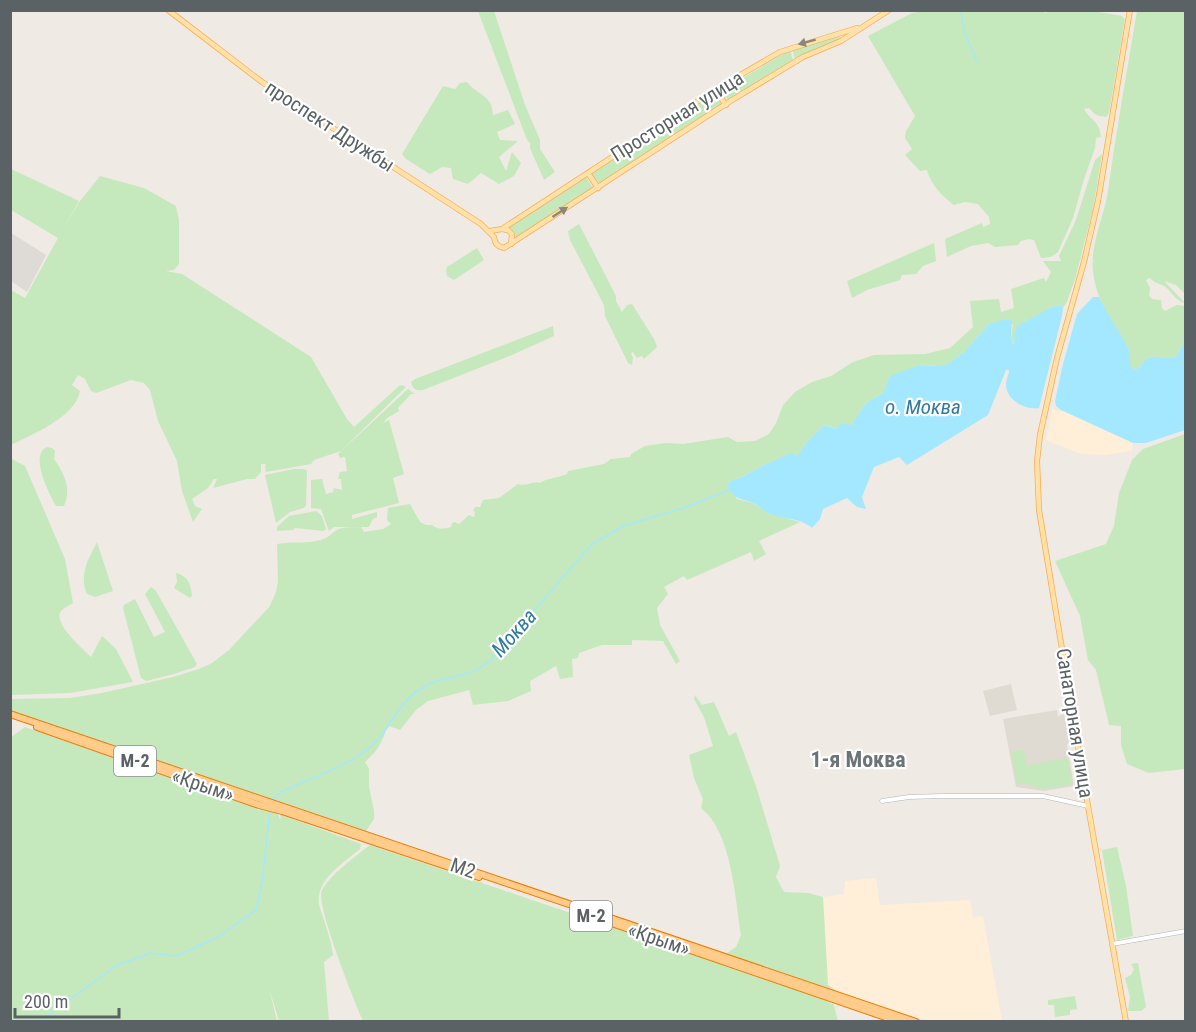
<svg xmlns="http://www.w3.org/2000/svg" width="1196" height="1032" viewBox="0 0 1196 1032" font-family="'Roboto Condensed',sans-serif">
  <rect width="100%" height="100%" fill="#efeae3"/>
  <g fill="#ffefd9">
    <path d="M1052,409l18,4 63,30 -1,8 -27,4 -24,-1 -33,-13 -2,-1z"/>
    <path d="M876,878l4,27 90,-5 3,17 10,-1 19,105h-71l-81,-22 -22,-14 -5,-88 21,-3 1,-13z"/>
  </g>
  <path fill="#dedad6" d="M11,233l35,22 -19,37 -16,-11z"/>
  <g fill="#dfdad2">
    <path d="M1011,684l6,26 -27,6 -7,-25z"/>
    <path d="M1057,710l1,6 6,-2 6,27 -3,4 7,41 -30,5 -28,-4 -13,-68z"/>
  </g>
  <g fill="#c5e9bd">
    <path d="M1041,10l4,3c20,-8 54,-1 77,3l3,3 -16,94 -3,4c-9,-1 -11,-2 -17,-9l-5,1c7,13 15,10 17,28l-5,1 -1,10 -11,31 -11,39 -15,34 -7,5 -10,1 -7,-18 -5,-1 -8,2 -3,4 -23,2 -7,-4 -17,3 -24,11 -2,-18 37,-16 1,4 7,-3 -1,-7 -11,-13 -13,-2 -11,3c-12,-9 -23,-20 -27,-35l-7,1 -15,-16 7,-6 -7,-11 1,-7 9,-15 -47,-80 44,-23 12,-2z"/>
    <path d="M478,11h16l31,94 15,35v9l15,23 -11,8 -14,-32v-5l-3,-3z"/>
    <path d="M1137,11h48v283l-9,-9 -12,-4 21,22c-10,-2 -13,-12 -21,-17 -6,-3 -9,-3 -14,-8l-4,2 4,8 -1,7 3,4 9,1 1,8 3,3 12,-6 8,1v35l-9,16c-16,3 -28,-7 -36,10l-6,3c-9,-7 -2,-16 -8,-25 -14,-23 -30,-45 -33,-74 -3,-27 11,-54 15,-80 8,-60 19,-120 29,-180z"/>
    <path d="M840,36l1,2 -46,21 -3,-10z"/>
    <path d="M790,50l3,10 -65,40 -3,-4 2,5h-1l-7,-9z"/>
    <path d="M467,82c11,14 25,12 26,33l15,-5 7,14 -18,8 3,8 18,1 -19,16 7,14 6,-19 9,11 -7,13 -15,8 -18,-11 -13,11 -15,-5 -2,-11 -9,-1 -12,7 -24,-15 -4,-5 41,-68 12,3 5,-6z"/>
    <path d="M713,94h2l6,8v3l-121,79 -8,-9v-3z"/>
    <path d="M1102,154l-9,55 -17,67 -9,26 -4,6 -3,-3 -8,2 -37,23v15l-4,-5 2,-16h-24l-25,28 -18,13 -29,1 -34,27 -17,10 -15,22 -14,4 -13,-4 -20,20 -6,12 -32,7 -26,14 -8,2 -5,5 10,14 16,4 15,10 32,9 -41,19 7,13 -12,7 -3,-9 -64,28 -3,-4 -20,11 4,7 -11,14 3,17 20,36 -4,3 -13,-23 -31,-1v5h-30l-23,8 -1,5 -6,1 1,18 -13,2 -4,-13 -26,15 1,10 -23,10 -35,4 -4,-15 -41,11 -12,9 -16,20 -11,-4c-4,5 -4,9 -7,14 -4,10 -10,15 -17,22l4,7v18l5,24v8l-8,12 -5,1 -299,-100 -7,-7 -5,2 -39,-13 -1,-15 60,-1 32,-5 71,-16 26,-8 13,-6 17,-13 41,-44 6,-14 2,-11 -1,-37c15,-3 29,0 44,-4 9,-3 9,-6 16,-10 7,-4 17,-2 24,-3l3,5 19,-3 8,-5 -4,-4 1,-12 22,-4 10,18 6,3h6c6,5 11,4 19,2l1,-4 3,-1 4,2 10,-9 5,2 1,-5 -2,-2 2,-3h5l3,-7 16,-2 19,-14c8,3 13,-3 22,-1 7,-5 18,-5 27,-9l1,-3 36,-7 7,-5 19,-2 1,-3 14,-8 21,-3 17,1 45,-7 9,5 18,-1 14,-7 7,-11 7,-18 12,-13 17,-10 19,-6 22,-14 21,-7 51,-1 25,-6 23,-21 -3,-26 29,-2 2,13 13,-4 -3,-19 33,-11 2,4 5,-10 -8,-11h18l-2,-5 17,-36 19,-60z"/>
    <path d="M11,169l68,32 -15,27 16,-27 20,-25 44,12 32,18 3,14v44l-5,6 -8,1 16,3 129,83 36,62 7,8 45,-41 3,-1 4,2 -65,64 -27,9 -3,4 -45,8 -1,-5 1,-3h-5v8l-6,7h-8l-34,9 4,-9h-3l-6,9 -16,11 3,7 7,3 -9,13 -11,-31 -5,-30 -19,-40 -8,-31 -6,-7 -13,-3 -35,13 -5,-2 -6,-12 -7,-4 -6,10 8,6c-5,27 -48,43 -69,54v-155l14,8 33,-60 -47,-28z"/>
    <path d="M586,177l7,11 -77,51 -2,-7 -6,-4z"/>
    <path d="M579,224l37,72v5l6,11 5,-7 5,-1 22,35 3,8 -13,12 -2,-3 -5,2 -4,-6 -2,1 2,5 -1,7 -4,-2 -23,-47 -1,-11 -34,-65 -2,-9z"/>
    <path d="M934,243l2,18 -13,5 -7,8 -14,1 -2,5 -33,10 -15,8 -5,-17z"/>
    <path d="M477,248l7,12 -30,20 -7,-4 -1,-5 1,-4z"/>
    <path d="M553,326l1,10 -42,19 -89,35c-7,1 -10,-1 -12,-8l4,-3z"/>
    <path d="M408,389l7,5h-4l-13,14 1,3 -12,7 -4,5 6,-3 15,54 -11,4 6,25 -47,12v4l25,-7v5l-4,2 -4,8h-35l-5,4 -8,-22 -10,-1v-28l11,-1 4,15 7,-2 1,-4 8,2 -1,-11h-3l2,-7 7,-1 -2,-14 -5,1 -2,-4z"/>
    <path d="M1185,434v335l-36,4 -22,-9 -6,-19v-19l-12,-1 -13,-55 -8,-10 -8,-44 -25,-55 51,-17 8,-18 5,-33 13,-33 11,-11z"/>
    <path d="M47,447l5,1 3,3 -1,8c10,14 18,30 10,47h-8c-7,-13 -27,-51 -9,-59z"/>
    <path d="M10,458l15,8 40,93 8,44c-4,2 -9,5 -12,8 -9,12 22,38 30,46l11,-21 14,13 17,33 -63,11 -59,2z"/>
    <path d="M294,469h10l3,2 -1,34 -2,3 -14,4 -14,11 -11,-48z"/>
    <path d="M316,511l6,5 4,13 -2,2 -29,-3 -2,2 -16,1v-4l12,-11z"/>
    <path d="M97,542l16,49 -18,6 -8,-3c-8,-20 1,-34 10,-52z"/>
    <path d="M176,573c12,3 15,11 16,23l-2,2 -16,-10 3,-6z"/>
    <path d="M151,587l5,4 41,73 -2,3 -21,7 -28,7 -5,-3 -18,-70 1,-3 11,-6 19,38 11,-5 -20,-38z"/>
    <path d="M695,695l7,10 12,-3 15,34 7,-4 20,54 24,80 -4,11 8,15 24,1 15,4 5,88 22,14 -126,-44 12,-8 5,-12c-6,-36 -9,-103 -40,-127l2,-9 -9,-21 -5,-23 24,-9 -9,-29 -10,-18z"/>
    <path d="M25,727l232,80v3l4,-1 17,5 2,5 1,-4 4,1 76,28 -1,5c-18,15 -48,33 -40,59 5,16 11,31 13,47l-9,7 5,59h-50l-10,-33 8,33h-266l-1,-283z"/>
    <path d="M1024,749l3,16 41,-7 4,27 -30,4 -11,-3v-3l-14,1 -6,-32z"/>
    <path d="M370,845l451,153 13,7 4,16h-475c-8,-19 -48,-117 -41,-131 8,-15 35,-35 48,-45z"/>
    <path d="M1117,847l9,39 7,50 -16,4 -15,-90z"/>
    <path d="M1138,963l8,44 -5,4h-13l2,-14 -5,-19 6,-3 3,-6 -3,-5z"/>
    <path d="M1075,996l2,13 -7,1v5l-15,2 -1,-12h-6v-5z"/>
  </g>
  <g fill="#a4e8ff">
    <path d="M1093,297h6c8,18 20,33 29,51 4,8 -2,15 6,22l6,-3c8,-17 20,-7 36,-10l9,-16v89l-39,13h-13l-72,-33 -5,-4 -1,-5 8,-37 14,-50z"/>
    <path d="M1060,305l3,3 -1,8 -23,92c-13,2 -34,-8 -33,-24 0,-5 3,-9 3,-14h-3l-18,45 -81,50 -8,-8 -25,10 -12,30 4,12 -9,-2 -10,-9 -24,11 -3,10 -8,9c-12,-11 -29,-8 -44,-15 -5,-2 -10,-8 -15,-10 -14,-6 -18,-2 -26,-18l5,-5 8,-2 26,-14 26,-11 6,3 6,-11 20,-20 12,4 5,-6 10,2 15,-22 17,-10 7,-17 27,-10 29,-1 18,-13 25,-28 13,-4h10l-1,20 3,5 1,-15 2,-4 35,-19z"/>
  </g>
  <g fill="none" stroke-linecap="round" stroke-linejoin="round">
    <g stroke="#a4e8ff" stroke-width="1.5">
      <path d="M961,10c1,19 8,35 16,51"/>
      <path d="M272,799l9,-7c28,-13 72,-28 94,-49 16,-17 24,-40 44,-53 13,-10 27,-11 43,-15 11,-3 20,-8 29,-15l101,-116 32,-18 62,-19 44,-17"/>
      <path d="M39,1022l78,-57 34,-12 26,3 41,-19 38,-27 6,-28 8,-71"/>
    </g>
    <defs>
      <g id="minor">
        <path d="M882,801l27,-4 32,-1h102l45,10"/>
        <path d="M1112,944l74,-13"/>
      </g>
      <g id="major">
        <path d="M168,10l94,72 219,142 13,13c1,7 3,9 10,11l225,-146 74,-45 38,-16 48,-31"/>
        <path d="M715,90l11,15"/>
        <path d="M588,173l10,15"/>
        <path d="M502,229l6,1 4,4 -1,10"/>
        <path d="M490,231l12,-2 216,-141 62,-36 77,-24"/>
        <path d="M1126,1022l-38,-216 -49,-296 -2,-49 3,-26 17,-77 27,-96 14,-61 32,-191"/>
      </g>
      <g id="highway">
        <path d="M10,714l906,308"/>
        <path d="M37,727l222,78 23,6 197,66"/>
        <path d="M597,918l303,104"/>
      </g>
    </defs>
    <use href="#minor" stroke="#b1b6ba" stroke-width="5"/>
    <use href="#major" stroke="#fdac4e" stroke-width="6"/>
    <use href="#highway" stroke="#f37a00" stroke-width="8"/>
    <use href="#minor" stroke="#fff" stroke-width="4"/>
    <use href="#major" stroke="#ffe1a9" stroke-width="4.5"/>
    <use href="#highway" stroke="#ffcc8b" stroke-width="6"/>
  </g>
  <defs><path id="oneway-solid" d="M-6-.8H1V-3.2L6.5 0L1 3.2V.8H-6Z" transform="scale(1.5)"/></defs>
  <g fill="#8c8879">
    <use href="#oneway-solid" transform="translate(807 42) rotate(165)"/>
    <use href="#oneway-solid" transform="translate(560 212) rotate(-33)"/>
  </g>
  <g text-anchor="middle" stroke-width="4.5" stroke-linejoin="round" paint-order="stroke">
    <g fill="#fff" stroke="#8c9193" stroke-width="1.5">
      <rect x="114" y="746" width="42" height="30" rx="4.5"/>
      <rect x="570" y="901" width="42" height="30" rx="4.5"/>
    </g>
    <g font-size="18" font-weight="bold" fill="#5b6265">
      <text x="135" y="767">М-2</text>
      <text x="591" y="922">М-2</text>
    </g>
    <g font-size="20" fill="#5b6265" stroke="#fff">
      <text transform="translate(677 116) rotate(-32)" y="7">Просторная улица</text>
      <text transform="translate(330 126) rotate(33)" y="7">проспект Дружбы</text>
      <text transform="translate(1075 723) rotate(81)" y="7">Санаторная улица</text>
      <text transform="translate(203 785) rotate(19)" y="7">«Крым»</text>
      <text transform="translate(463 868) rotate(19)" y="7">М2</text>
      <text transform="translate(659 939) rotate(19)" y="7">«Крым»</text>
    </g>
    <g font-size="21" font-style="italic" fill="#307a9e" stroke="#fff">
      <text x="923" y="414">о. Моква</text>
      <text transform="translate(514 633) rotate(-48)" y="7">Моква</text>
    </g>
    <g font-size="22" font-weight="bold" fill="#6c7477" stroke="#fff">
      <text x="858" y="767">1-я Моква</text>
    </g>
  </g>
  <rect width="1196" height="1032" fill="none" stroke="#5b6265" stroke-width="24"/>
  <path d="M15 1008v9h104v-9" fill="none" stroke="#5b6265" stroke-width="3"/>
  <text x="24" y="1008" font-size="18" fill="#5b6265" stroke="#ffffff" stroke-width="4.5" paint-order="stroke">200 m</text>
</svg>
